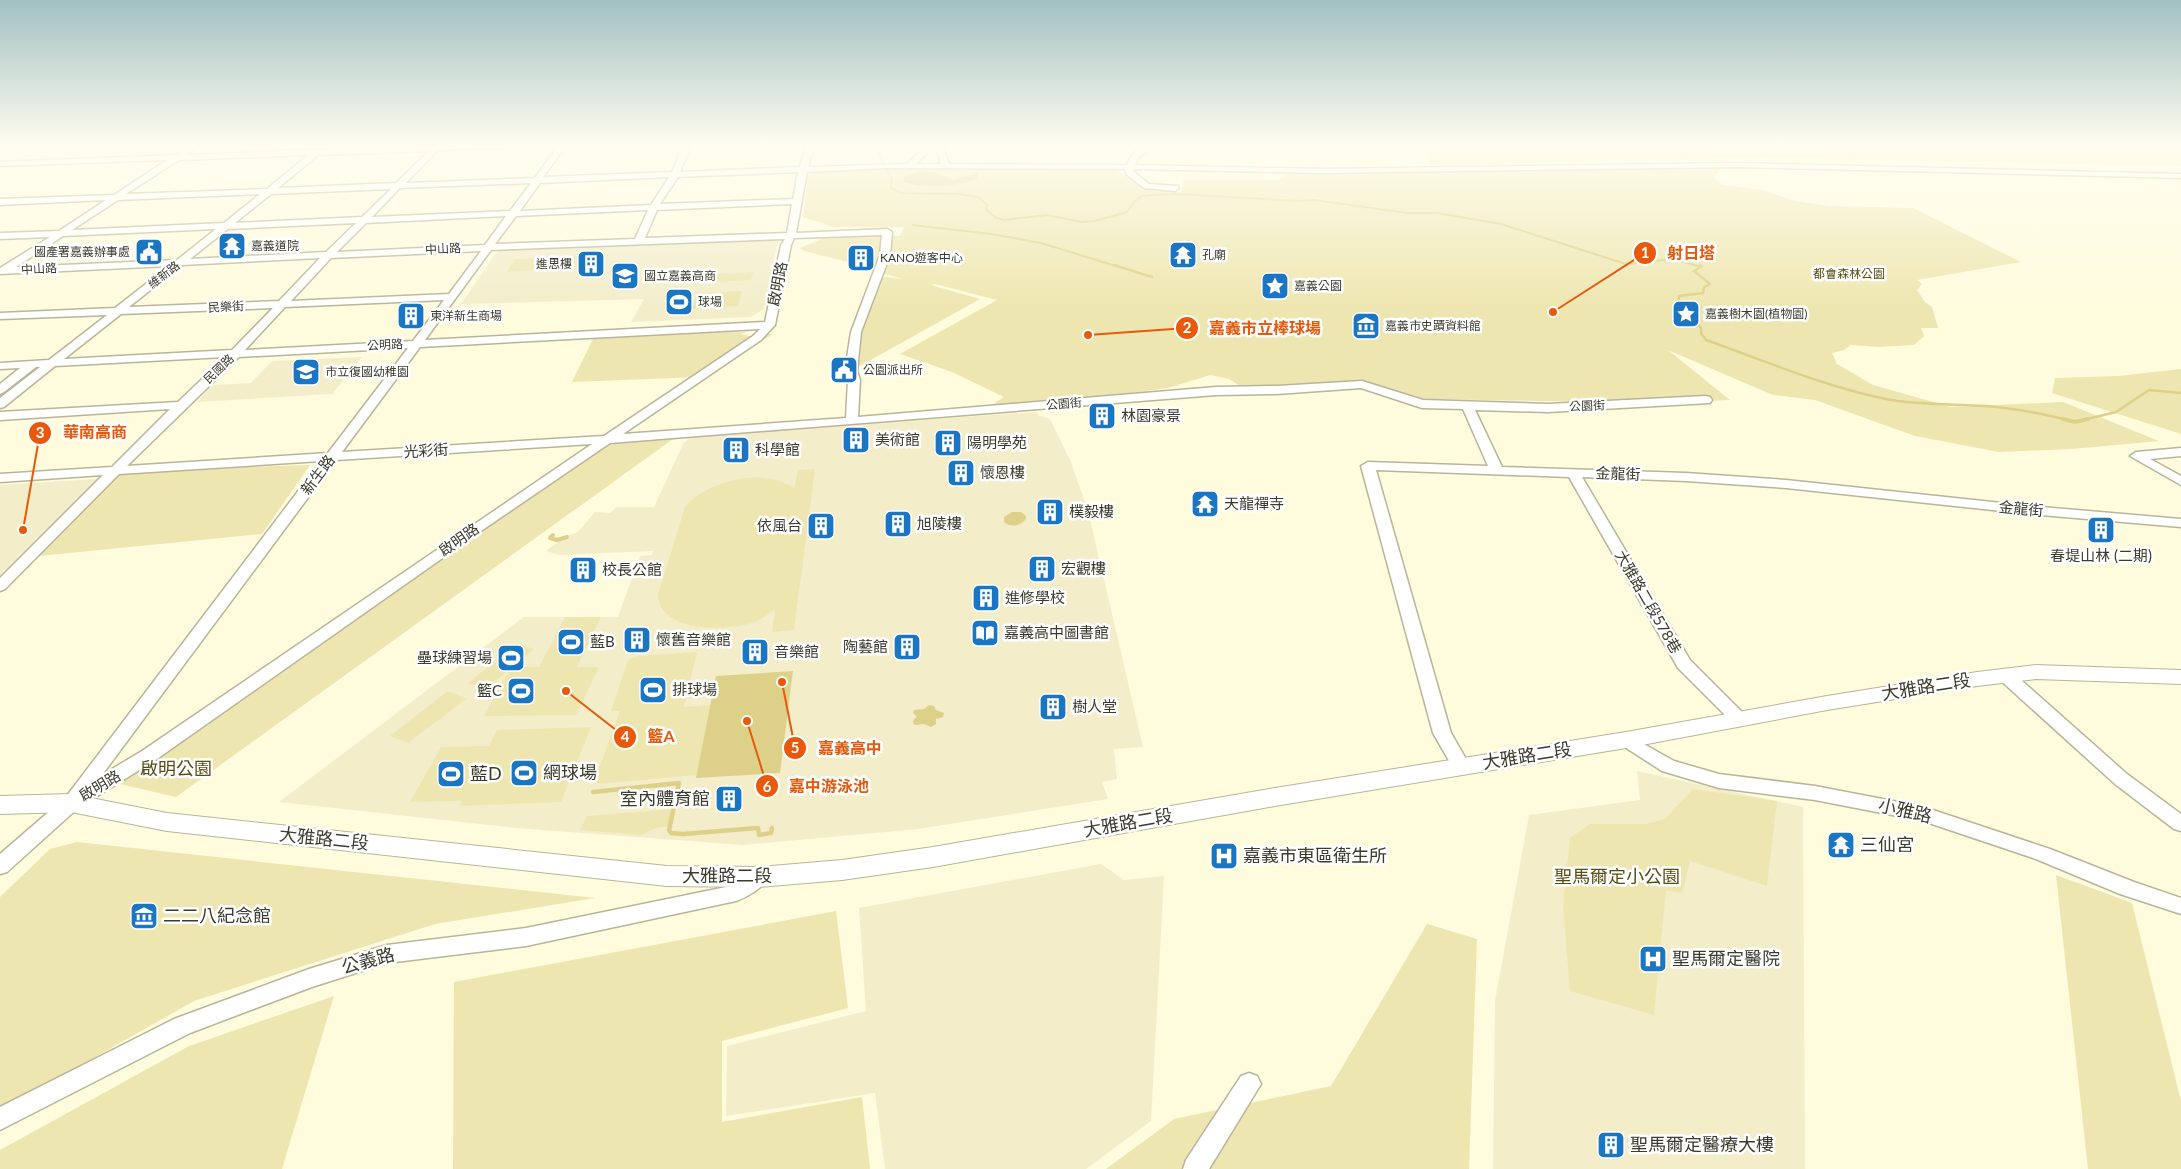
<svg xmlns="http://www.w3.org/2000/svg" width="2181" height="1169" viewBox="0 0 2181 1169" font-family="Lato,'Noto Sans TC',sans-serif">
  <rect width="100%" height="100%" fill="#fffbdd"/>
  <g fill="#f3edca">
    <path d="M0,145h194l-11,7 -66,1 9,-6 -126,3z"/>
    <path d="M763,237l15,4 -14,68 -13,8 -120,5 13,-23 -183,5 35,-51 8,-4z"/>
    <path d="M362,357l-30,37 -135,8 16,-17 38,-2 21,-22z"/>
    <path d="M1037,412l1,3 12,4 21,43 17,49 55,236 -29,2 3,30 -15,3 6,17 -190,30 -175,16 -227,-17 -237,-26 245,-185h94l22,-61 12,-1 1,-4 -93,4 -14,-4 18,-14 14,-5 17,-20 15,1 7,-6h37l29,-63 9,-8z"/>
    <path d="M97,479l-97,97v-91z"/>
    <path d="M1637,771l166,36 2,362h-312l2,-168 34,-186 111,-15z"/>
    <path d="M1101,864l23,16 40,-4 -13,245 -65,48h-201l-10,-76 -149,23 1,-70 139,-35 -7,-103z"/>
  </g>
  <g fill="#eee6b0">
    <path d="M209,145h89l-9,7 -95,3z"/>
    <path d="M1421,145h760v21l-416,-8 -334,7z"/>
    <path d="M1722,166l-8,12 9,7 41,5 31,11 34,5 84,2 108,54 -104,18 5,4 -5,6 8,12 7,5 6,21h-17l3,8 -10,9 -36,2 -27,-2 -7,5 -12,3 5,11 36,21 78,22 112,-5 96,39 -87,8 -73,3 -84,-16 -100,-36 -42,-5 -105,-45 62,50 -77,3 -227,-4 -65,-15 -121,2 -11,-7 -19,-4 -42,13 -57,8 -119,9 12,-8 -52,-25 -52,-18 97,-54 -62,-16 -4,1 49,14 -129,72 7,-44 20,-51 25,3 -24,-7 1,-2 -76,-19 -4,-3 26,-11 74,-1 4,-9h-70l-31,-10 5,-42 13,-4 61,-3h231l32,21 36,3 3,-12h95l8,-6z"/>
    <path d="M585,255l-3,5 -6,2 4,1 -3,5 -70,4 8,-13z"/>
    <path d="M753,272l-2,8 -36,2 2,-8z"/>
    <path d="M742,291l-4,15 -21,1 5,-15z"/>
    <path d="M717,292l-5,16 -20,1 5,-16z"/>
    <path d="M672,294h19l-5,15 -21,1z"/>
    <path d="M747,332l-6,2 16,4 4,-4h12l-73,43 -128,5 23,-47z"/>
    <path d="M2181,369v65l-129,-41 3,-15 63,-2z"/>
    <path d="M673,439l-497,358 -61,-14 491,-340z"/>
    <path d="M310,465l-48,69 -223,22 76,-85z"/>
    <path d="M815,469l-21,161 -22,2 3,-23c-8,6 -17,13 -27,15 -26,7 -88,8 -90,-29l27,-88c24,-27 78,-40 109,-19l4,-18z"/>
    <path d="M565,617h36l-24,50h22l-23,48 -92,1 26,-47 -25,20 -17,-6 49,-39 17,5 -22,18h27z"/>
    <path d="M697,652l-13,55 26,-2 -13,70 -99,9 -3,-4 25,-69h-9l17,-51 10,-4z"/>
    <path d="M448,691l18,8 -58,44 -18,-7z"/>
    <path d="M591,727l-30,75 -101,4 2,-5 -52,1 31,-55 48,-1 8,-16z"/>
    <path d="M1693,789l84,12 -10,85 -77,-25 -8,32 -16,-3 -12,125 -84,-24 -7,-85 7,-68 20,-14h56l19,-5z"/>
    <path d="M673,809l-3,17 -14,2 -15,7 -61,-5 7,-14z"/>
    <path d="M77,842l518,56 -160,26 -241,77 -194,110v-214l50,-48z"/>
    <path d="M2056,875l76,28 49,198v68h-93z"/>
    <path d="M836,911l12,97 -126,33v81l140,-25 8,72h-417l1,-187z"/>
    <path d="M1427,924l50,15 -8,230h-363l68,-50 157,-33z"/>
    <path d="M334,996l-52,173h-282v-19l189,-104z"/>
  </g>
  <g fill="#ddd189">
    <path d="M920,171l13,1 21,8 24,-8 -1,7c-24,8 -50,10 -74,3l2,-6z"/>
    <path d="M1012,512h9l5,4v3c-6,7 -15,9 -22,3v-5z"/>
    <path d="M793,671l-13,102 -84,5 20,-102z"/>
    <path d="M929,705l5,1 2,4 8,3 -1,4 -7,2v5l-5,3 -7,-3 -8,1 -3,-1 1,-5 3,-2 -4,-4 1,-3 10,-1z"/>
  </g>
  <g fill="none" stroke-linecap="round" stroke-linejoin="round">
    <g stroke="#ddd189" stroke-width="2">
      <path d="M874,145l18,34 -1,9 9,5 58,1 20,3 9,8 -1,4 10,9 8,2 43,-5 34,7 14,-1 32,-9 7,-10 8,-6 10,-1 27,-1 118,7 17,-1 94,13h29l64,11 125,40 47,-5 28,8"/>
      <path d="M1690,145l40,3 12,-3"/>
      <path d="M913,225l78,9 50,9 78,24"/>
    </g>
    <g stroke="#ddd189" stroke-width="2.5">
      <path d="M1114,265l38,12"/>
      <path d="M1700,265l2,1 -8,5 16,13 -6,3 -1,6 -24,3v8l22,24v5l5,7c60,21 121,48 185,60 31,5 63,4 94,6 29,2 55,7 83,14"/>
      <path d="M2083,420l33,-8 33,-22 32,3"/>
    </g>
    <g stroke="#ddd189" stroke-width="4">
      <path d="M2063,419l12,3 13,-3"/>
      <path d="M553,535l-3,3 7,2 10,-3"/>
    </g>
    <path stroke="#ddd189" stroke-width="4.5" d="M593,792l86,-9 -10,47 2,3 12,1 75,-6 1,7 12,-2 1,-5"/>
    <defs>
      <g id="minor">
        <path d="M191,145h9l-14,10 249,-10h90l-4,2 -83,3 -32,33 129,-5 24,-33h8l-24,32 129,-5 11,-27h8l-11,27 120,-5 6,-22h8l-6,22 99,-3 20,-19h8l-19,19h25l-6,-19h8l6,19 178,1c5,-13 14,-20 28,-20l-16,12 -4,8 188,4 413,-6 445,11v4l-445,-11 -413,6 -190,-4v2l16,13 29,2 1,2 -4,3 -31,-3 -18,-14 -1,-5 -237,-1 -81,4 -11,61 91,-4 5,3 -2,23 -29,77 -4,39 3,9 -2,37 358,-30 61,-1 85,-5 61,19 125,4 158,-8 4,1 2,3 -2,3 -162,9 -73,-2 27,57 184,6 100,7 244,26 151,13v8l-151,-13 -244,-26 -100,-7 -104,-4 108,183 55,55 3,4 -3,4 -6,2 -6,-2 -55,-55 -109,-191 -193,-7 75,263 19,33 -3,5 -6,2 -6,-2 -22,-38 -72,-267 7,-4 120,4 -25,-57 -41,-1 -61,-20 -84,6 -61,1 -606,48 -129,88 -327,230 -76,47 -71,64 -7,2v-20l66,-57 255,-336 -202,13 -114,115 -5,2v-13l103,-103 -103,7v-8l112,-7 58,-58 -170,11v-8l178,-10 47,-45 -170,9 -51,41 -4,1v-10l40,-31h-4l-32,25 -4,2v-10l20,-16 -20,1v-6l49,-3 58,-45 -107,4v-6l115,-5 54,-42 -169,8v-6l50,-31 -50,2v-6l59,-2 47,-31 -106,5v-6l114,-4 53,-35 -167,6v-4l175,-7zM429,151l-33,32 -118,5 40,-33zM308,155l-41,34 -141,5 53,-34zM798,172l-5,27 -133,5 18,-27zM669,177l-18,28 -131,6 20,-28zM531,183l-21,28 -138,6 28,-29zM391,189l-29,28 -127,6 36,-29zM260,194l-36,29 -152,7 46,-30zM792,204l-5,29 -142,5 12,-28zM648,210l-13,29 -140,5 21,-28zM506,216l-21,29 -148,7 29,-29zM356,223l-30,29 -136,7 38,-30zM216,229l-39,31 -161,7 47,-31zM882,235l-2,20 -29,77 -6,39 3,9 -2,38 -223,16 138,-94 14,-15 16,-80 3,-7zM785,239l-4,6 -16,77 -340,18 66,-90zM481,251l-32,43 -158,7 40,-43zM320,258l-41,43 -150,6 53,-42zM444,300l-31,41 -168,9 40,-43zM273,308l-41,42 -168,9 57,-45zM760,329l-7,7 -149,100 -262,16 78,-105zM408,348l-80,105 -201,13 112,-109zM592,444l-450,307 -40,24 234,-315z"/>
        <path d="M2181,448v8l-31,3 31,17v9l-51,-29 6,-4z"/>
        <path d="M2005,670l6,1 116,103 54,40v17l-7,-2 -59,-45 -116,-105 -2,-4 2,-4z"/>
        <path d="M1626,734l48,27 45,13 96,12 109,21 126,42 84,33 47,16v16l-61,-20 -84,-35 -113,-38 -108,-21 -96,-12 -57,-17 -42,-27 -3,-4 3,-4z"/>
        <path d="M759,869l7,2 3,6c-6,11 -22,20 -33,24l-210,45 -139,17 -75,24 -122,46 -190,97v-23l174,-88 135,-50 78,-24 139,-17 205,-42 21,-15z"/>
        <path d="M1249,1073l8,3 4,8 -52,85h-26l3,-9 55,-84z"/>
      </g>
      <path id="major" d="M2036,665l145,5v14l-145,-5 -59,7 -150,24 -201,38 -351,58 -342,61 -91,13 -83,7 -92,-1 -500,-55 -96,-19 -71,2v-18l71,-2 96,19 500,53 92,1 83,-7 91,-13 342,-59 351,-56 201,-36 150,-24z"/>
    </defs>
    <use href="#minor" stroke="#b9b599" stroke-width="3"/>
    <use href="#major" stroke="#b9b599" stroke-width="2"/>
    <use href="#minor" fill="#fff" fill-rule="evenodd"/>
    <use href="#major" fill="#fff" fill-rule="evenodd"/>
  </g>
  <linearGradient id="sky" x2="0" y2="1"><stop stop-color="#a3c0c2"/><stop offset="0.47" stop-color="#fffdf0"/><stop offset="1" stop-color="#fffdf0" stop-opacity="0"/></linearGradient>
  <rect width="2181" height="309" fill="url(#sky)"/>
  <defs>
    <symbol id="temple-square" viewBox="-11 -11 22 22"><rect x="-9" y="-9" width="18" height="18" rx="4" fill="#1a75c2" stroke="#fff"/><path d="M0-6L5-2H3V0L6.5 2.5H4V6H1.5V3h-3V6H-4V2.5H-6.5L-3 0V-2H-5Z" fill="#fff"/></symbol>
    <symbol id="civic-square" viewBox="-11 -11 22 22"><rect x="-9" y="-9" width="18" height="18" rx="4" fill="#1a75c2" stroke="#fff"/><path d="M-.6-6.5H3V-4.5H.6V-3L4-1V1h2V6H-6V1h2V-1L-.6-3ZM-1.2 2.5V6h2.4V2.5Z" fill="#fff"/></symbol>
    <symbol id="building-square" viewBox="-11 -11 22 22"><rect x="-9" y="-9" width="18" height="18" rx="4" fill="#1a75c2" stroke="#fff"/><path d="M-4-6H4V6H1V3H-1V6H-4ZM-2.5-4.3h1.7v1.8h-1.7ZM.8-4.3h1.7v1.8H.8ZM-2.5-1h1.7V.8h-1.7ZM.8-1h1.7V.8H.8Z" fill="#fff"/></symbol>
    <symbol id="school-square" viewBox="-11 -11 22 22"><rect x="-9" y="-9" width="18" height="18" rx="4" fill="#1a75c2" stroke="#fff"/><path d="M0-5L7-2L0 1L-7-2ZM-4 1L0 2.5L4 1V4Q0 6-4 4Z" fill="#fff"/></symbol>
    <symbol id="sight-square" viewBox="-11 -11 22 22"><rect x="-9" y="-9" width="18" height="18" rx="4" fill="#1a75c2" stroke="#fff"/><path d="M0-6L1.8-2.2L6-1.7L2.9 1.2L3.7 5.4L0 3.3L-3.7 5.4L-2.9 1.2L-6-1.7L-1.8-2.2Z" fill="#fff"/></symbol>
    <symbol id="stadium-square" viewBox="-11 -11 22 22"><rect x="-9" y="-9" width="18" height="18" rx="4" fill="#1a75c2" stroke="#fff"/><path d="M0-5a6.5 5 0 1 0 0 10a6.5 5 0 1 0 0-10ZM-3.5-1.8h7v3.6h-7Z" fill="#fff"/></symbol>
    <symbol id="museum-square" viewBox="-11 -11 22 22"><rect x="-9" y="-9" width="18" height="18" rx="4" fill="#1a75c2" stroke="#fff"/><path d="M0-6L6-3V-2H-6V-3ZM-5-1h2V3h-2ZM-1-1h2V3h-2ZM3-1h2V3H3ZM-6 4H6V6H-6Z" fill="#fff"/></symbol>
    <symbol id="library-square" viewBox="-11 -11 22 22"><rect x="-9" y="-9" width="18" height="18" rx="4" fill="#1a75c2" stroke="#fff"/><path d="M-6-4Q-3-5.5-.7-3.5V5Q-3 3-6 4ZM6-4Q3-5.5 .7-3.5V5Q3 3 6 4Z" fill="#fff"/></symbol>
    <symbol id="hospital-square" viewBox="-11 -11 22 22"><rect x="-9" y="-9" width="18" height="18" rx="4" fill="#1a75c2" stroke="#fff"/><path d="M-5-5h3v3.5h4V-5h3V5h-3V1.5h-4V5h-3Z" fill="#fff"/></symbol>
  </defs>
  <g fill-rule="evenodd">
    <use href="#temple-square" x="216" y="230" width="32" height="32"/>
    <use href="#civic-square" x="133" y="236" width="32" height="32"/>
    <use href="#temple-square" x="1167" y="239" width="32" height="32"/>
    <use href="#building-square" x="845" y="242" width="32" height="32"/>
    <use href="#building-square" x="575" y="248" width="32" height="32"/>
    <use href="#school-square" x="609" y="260" width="32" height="32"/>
    <use href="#sight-square" x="1259" y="270" width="32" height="32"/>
    <use href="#stadium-square" x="663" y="286" width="32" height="32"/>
    <use href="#sight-square" x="1670" y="298" width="32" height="32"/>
    <use href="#building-square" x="395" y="300" width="32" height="32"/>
    <use href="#museum-square" x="1350" y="310" width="32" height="32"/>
    <use href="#civic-square" x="828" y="354" width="32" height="32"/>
    <use href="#school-square" x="290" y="356" width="32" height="32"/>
    <use href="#building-square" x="1086" y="400" width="32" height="32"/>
    <use href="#building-square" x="840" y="424" width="32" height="32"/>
    <use href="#building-square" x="932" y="427" width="32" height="32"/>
    <use href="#building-square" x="720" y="434" width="32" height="32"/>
    <use href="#building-square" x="945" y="457" width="32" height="32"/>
    <use href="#temple-square" x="1189" y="488" width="32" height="32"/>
    <use href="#building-square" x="1034" y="496" width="32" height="32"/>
    <use href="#building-square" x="882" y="508" width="32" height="32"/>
    <use href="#building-square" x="805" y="510" width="32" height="32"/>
    <use href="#building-square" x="2085" y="514" width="32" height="32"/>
    <use href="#building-square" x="1026" y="553" width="32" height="32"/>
    <use href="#building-square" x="567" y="554" width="32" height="32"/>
    <use href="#building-square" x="970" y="582" width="32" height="32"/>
    <use href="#library-square" x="969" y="617" width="32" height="32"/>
    <use href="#building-square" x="621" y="624" width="32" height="32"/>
    <use href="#stadium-square" x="555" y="626" width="32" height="32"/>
    <use href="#building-square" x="891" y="631" width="32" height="32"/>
    <use href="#building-square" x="739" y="636" width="32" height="32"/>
    <use href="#stadium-square" x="495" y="642" width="32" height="32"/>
    <use href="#stadium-square" x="637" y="674" width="32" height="32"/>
    <use href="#stadium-square" x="505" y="675" width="32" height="32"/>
    <use href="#building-square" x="1037" y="691" width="32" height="32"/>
    <use href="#stadium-square" x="508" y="757" width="32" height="32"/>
    <use href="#stadium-square" x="435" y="758" width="32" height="32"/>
    <use href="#building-square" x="713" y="783" width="32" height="32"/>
    <use href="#temple-square" x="1825" y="829" width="32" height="32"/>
    <use href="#hospital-square" x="1208" y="840" width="32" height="32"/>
    <use href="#museum-square" x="128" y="900" width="32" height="32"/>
    <use href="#hospital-square" x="1637" y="943" width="32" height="32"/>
    <use href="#building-square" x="1595" y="1129" width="32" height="32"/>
  </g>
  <g text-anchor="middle" stroke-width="5" stroke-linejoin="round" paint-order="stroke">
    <g font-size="12" fill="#3c3b2f" stroke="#fff" text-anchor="start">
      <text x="251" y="250">嘉義道院</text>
      <text x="130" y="256" text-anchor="end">國產署嘉義辦事處</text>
      <text x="1202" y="259">孔廟</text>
      <text x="880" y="262">KANO遊客中心</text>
      <text x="572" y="268" text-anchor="end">進思樓</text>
      <text x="644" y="280">國立嘉義高商</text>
      <text x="1294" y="290">嘉義公園</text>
      <text x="698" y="306">球場</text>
      <text x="1705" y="318">嘉義樹木園(植物園)</text>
      <text x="430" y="320">東洋新生商場</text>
      <text x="1385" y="330">嘉義市史蹟資料館</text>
      <text x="863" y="374">公園派出所</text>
      <text x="325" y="376">市立復國幼稚園</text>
    </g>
    <g font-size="12" fill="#3c3b2f" stroke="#fff">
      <text transform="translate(443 249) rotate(-3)" y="4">中山路</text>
      <text transform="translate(39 269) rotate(-3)" y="4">中山路</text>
      <text transform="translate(164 275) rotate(-38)" y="4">維新路</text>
      <text transform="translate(226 307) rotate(-3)" y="4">民樂街</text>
      <text transform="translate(385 345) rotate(-3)" y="4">公明路</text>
      <text transform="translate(219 369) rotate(-43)" y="4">民國路</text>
      <text transform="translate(1064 404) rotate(-5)" y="4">公園街</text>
      <text transform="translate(1587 406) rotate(-2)" y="4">公園街</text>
    </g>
    <g font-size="12" fill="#574e17" stroke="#fff">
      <text x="1849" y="278">都會森林公園</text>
    </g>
    <g font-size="15" fill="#3c3b2f" stroke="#fff">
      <text transform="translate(778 284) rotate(-79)" y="5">啟明路</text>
      <text transform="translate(426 451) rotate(-4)" y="5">光彩街</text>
      <text transform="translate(1618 474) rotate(2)" y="5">金龍街</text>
      <text transform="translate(318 475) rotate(-53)" y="5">新生路</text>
      <text transform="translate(2021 509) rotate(5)" y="5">金龍街</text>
      <text transform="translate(459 540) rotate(-35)" y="5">啟明路</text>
      <text transform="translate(1648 602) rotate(60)" y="5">大雅路二段578巷</text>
      <text transform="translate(100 786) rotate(-31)" y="5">啟明路</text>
    </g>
    <g font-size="15" fill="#3c3b2f" stroke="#fff" text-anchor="start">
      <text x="1121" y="421">林園豪景</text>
      <text x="875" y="445">美術館</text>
      <text x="967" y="448">陽明學苑</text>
      <text x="755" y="455">科學館</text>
      <text x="980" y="478">懷恩樓</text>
      <text x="1224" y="509">天龍禪寺</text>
      <text x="1069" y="517">樸毅樓</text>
      <text x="917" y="529">旭陵樓</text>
      <text x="802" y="531" text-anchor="end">依風台</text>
      <text x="2101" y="561" text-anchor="middle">春堤山林 (二期)</text>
      <text x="1061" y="574">宏觀樓</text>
      <text x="602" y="575">校長公館</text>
      <text x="1005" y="603">進修學校</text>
      <text x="1004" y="638">嘉義高中圖書館</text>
      <text x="656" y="645">懷舊音樂館</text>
      <text x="590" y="647">藍B</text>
      <text x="888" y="652" text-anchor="end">陶藝館</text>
      <text x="774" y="657">音樂館</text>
      <text x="492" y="663" text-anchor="end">壘球練習場</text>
      <text x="672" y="695">排球場</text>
      <text x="502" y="696" text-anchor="end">籃C</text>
      <text x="1072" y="712">樹人堂</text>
    </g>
    <g font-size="18" fill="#3c3b2f" stroke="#fff">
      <text transform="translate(1926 687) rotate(-9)" y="6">大雅路二段</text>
      <text transform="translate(1527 756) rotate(-9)" y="6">大雅路二段</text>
      <text transform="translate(1905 811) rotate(13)" y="6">小雅路</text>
      <text transform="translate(1128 823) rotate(-10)" y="6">大雅路二段</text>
      <text transform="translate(324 839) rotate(6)" y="6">大雅路二段</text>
      <text x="727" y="882">大雅路二段</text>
      <text transform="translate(368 961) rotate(-15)" y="6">公義路</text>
    </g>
    <g font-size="18" fill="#574e17" stroke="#fff">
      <text x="176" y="775">啟明公園</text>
      <text x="1617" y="883">聖馬爾定小公園</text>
    </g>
    <g font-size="18" fill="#3c3b2f" stroke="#fff" text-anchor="start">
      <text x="543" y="779">網球場</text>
      <text x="470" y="780">藍D</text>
      <text x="710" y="805" text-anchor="end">室內體育館</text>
      <text x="1860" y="851">三仙宮</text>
      <text x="1243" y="862">嘉義市東區衛生所</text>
      <text x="163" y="922">二二八紀念館</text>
      <text x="1672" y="965">聖馬爾定醫院</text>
      <text x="1630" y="1151">聖馬爾定醫療大樓</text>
    </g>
  </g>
  <path fill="none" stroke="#e8590c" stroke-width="2" d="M1553 312L1645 253M1088 335L1187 328M23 530L40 433M566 691L625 737M782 682L795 748M747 721L767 786"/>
  <g fill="#e8590c" stroke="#fff" stroke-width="2">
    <circle cx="1553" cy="312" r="5"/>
    <circle cx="1088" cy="335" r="5"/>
    <circle cx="23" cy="530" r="5"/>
    <circle cx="566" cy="691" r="5"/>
    <circle cx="782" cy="682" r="5"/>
    <circle cx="747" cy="721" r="5"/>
    <circle cx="1645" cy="253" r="12"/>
    <circle cx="1187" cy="328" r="12"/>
    <circle cx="40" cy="433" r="12"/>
    <circle cx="625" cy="737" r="12"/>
    <circle cx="795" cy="748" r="12"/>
    <circle cx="767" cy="786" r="12"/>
  </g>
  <g font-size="15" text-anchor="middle" font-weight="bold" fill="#fff">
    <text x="1645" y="258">1</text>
    <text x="1187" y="333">2</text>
    <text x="40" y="438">3</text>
    <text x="625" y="742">4</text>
    <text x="795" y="753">5</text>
    <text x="767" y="792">6</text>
  </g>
  <g font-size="16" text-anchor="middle" font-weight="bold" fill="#e8590c" stroke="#fff" stroke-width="5" stroke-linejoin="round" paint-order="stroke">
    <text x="1691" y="259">射日塔</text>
    <text x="1265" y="334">嘉義市立棒球場</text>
    <text x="95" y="438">華南高商</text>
    <text x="661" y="742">籃A</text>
    <text x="850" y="754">嘉義高中</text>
    <text x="829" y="792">嘉中游泳池</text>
  </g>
</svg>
